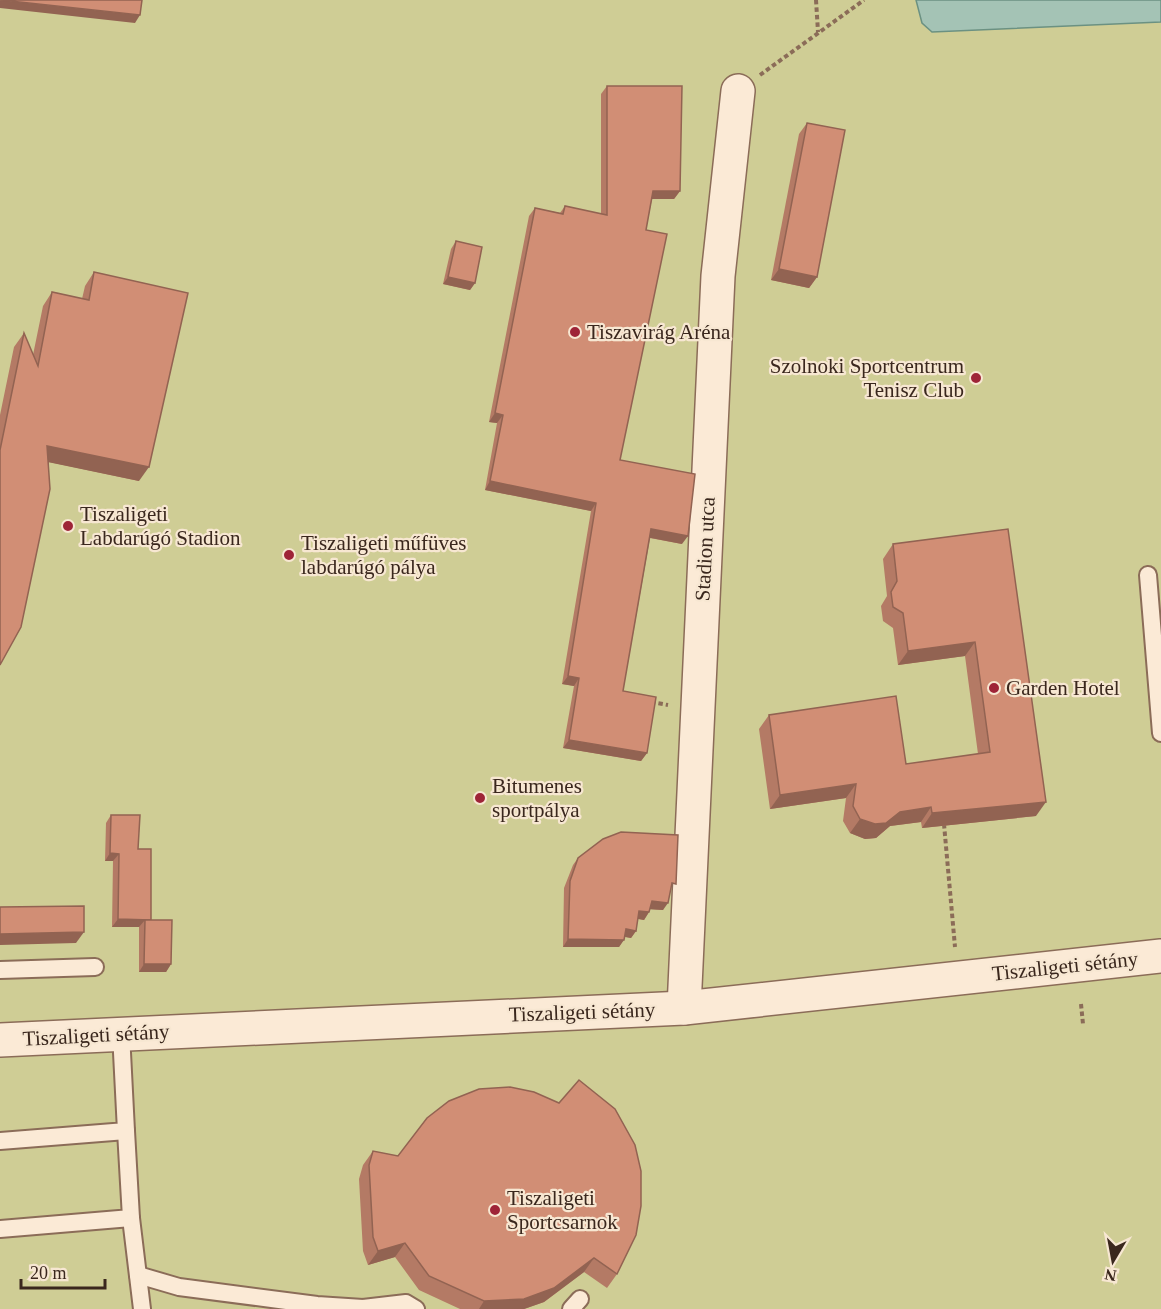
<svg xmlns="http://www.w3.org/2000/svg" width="1161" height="1309" viewBox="0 0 1161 1309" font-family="Georgia,serif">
  <rect width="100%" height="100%" fill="#f0dcc2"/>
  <rect fill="#cfcd95" x="0" y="0" width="1161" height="1309"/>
  <path fill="#a4c3b5" stroke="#6b9182" stroke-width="1.5" d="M916,0h245v22l-229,10 -10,-9z"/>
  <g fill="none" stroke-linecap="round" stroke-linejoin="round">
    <defs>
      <g id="service">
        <path d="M1148,575l13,158"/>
        <path d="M0,970l95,-3"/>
        <path d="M0,1141l126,-10 -5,-98"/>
        <path d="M131,1218l11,91"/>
        <path d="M0,1229l131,-11 -5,-87"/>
        <path d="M138,1275l41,12 138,18 46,3 43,-5 10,6"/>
        <path d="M571,1309l9,-10"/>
      </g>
      <g id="minor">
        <path d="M684,1008l34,-732 20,-185"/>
        <path d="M0,1040l684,-32 477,-52"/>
      </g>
    </defs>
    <use href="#service" stroke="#8b6c58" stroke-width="20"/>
    <use href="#minor" stroke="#8b6c58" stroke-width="36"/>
    <g stroke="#8b6c58" stroke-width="4" stroke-dasharray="4.5 3" stroke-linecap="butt">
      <path d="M816,0l2,32"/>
      <path d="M760,75l104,-75"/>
      <path d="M651,702l17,3"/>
      <path d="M944,824l11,123"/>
      <path d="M1081,1004l2,20"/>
    </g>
    <use href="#service" stroke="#fbead6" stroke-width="16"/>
    <use href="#minor" stroke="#fbead6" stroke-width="33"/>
  </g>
  <g fill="#b47a65">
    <path d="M607,86l73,105 -6,8h-22l-6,31 -26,230 62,84 -32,-6 -27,153 24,62 -6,8 -78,-13 11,-62 -12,-2 29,-173 -106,-21 12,-67 -8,-1 40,-206 6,-8 25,5 5,-7 36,8v-120z"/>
    <path d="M807,123l10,154 -8,11 -38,-8 28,-146z"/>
    <path d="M456,241l19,42 -5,7 -27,-6 8,-35z"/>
    <path d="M94,272l45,209 -90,-19 -49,203v-250l14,-68 10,-14 9,22 10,-49 9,-14 30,7 3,-13z"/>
    <path d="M1008,529l28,287 -114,12 -1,-6 -31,4 -14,12 -11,1 -15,-6 -7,-12 3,-23 -76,11 -11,-80 10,-14 137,49 72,-10 -13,-98 -67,9 -5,-37 -10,-7 -2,-15 6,-10 -4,-37 10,-15z"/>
    <path d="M111,815l27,34 13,71 20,44 -5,8h-27v-45h-27l1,-66h-8l1,-38z"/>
    <path d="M578,858l92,33 -7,19 -13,-1 -1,3 -5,8 -6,-1 -2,12 -5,7 -6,-1 -6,10h-56l1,-59 9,-23z"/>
    <path d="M427,1118l190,156 -10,14 -23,-16 -40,30 -20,7h-64l-41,-19 -24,-33 -27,8 -5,-14 -4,-72 4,-14 10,-14 25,5z"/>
  </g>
  <g fill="#926352">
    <path d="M0,0l140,15 -5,8 -135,-15z"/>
    <path d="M653,191h27l-6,8h-26z"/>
    <path d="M779,269l38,8 -8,11 -38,-8z"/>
    <path d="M448,277l27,6 -5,7 -27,-6z"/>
    <path d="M495,413l8,2 -6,8 -8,-1z"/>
    <path d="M47,446l102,21 -10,14 -101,-21z"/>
    <path d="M490,481l106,22 -5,8 -106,-21z"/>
    <path d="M651,529l37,7 -6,8 -36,-7z"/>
    <path d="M975,642l-10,14 -67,9 10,-14z"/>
    <path d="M568,676l11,2 -5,8 -12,-2z"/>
    <path d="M569,740l78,13 -6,8 -78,-13z"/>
    <path d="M856,784l-10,14 -76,11 10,-14z"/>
    <path d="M1046,802l-10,14 -114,12 10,-15z"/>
    <path d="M931,807l-10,15 -31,4 -14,12 -11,1 -15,-6 10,-14z"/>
    <path d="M110,853l9,1 -6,7h-8z"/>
    <path d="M652,901l16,2 -5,7 -17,-1z"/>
    <path d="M639,911l10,1 -5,8 -10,-2z"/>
    <path d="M118,919l27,1 -6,7h-27z"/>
    <path d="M626,929l10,2 -5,7 -10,-2z"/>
    <path d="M84,932l-8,11 -76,2v-11z"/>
    <path d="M568,939l56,1 -5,7h-56z"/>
    <path d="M144,964h27l-5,8h-27z"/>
    <path d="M405,1243l-10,14 -27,8 10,-14z"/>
    <path d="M594,1258l-10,14 -40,30 -20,7h-45l5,-8z"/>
  </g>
  <g fill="#d18e75" stroke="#926352" stroke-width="1.5">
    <path d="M1,0h141l-2,15z"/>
    <path d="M607,86h75l-2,105h-27l-7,39 21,4 -47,226 75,14 -7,62 -37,-7 -28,162 33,6 -9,56 -78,-13 10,-62 -11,-2 28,-173 -106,-22 13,-66 -8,-2 40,-205 28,6 2,-8 42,9z"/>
    <path d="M807,123l38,7 -28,147 -38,-8z"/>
    <path d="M456,241l26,6 -7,36 -27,-6z"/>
    <path d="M94,272l94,21 -39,174 -102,-21 3,43 -29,138 -21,38v-215l24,-117 14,33 14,-74 37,8z"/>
    <path d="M1008,529l38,273 -114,11 -1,-6 -31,5 -14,11 -11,1 -15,-5 -7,-13 3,-22 -76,11 -11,-80 127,-19 10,68 84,-12 -15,-110 -67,9 -5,-38 -10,-6 -2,-15 6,-11 -4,-37z"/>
    <path d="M111,815h29l-2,34h13v71l-33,-1 1,-65 -9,-1z"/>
    <path d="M621,832l57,3 -2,49 -4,-1 -4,20 -16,-2 -3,11 -10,-1 -3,20 -10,-2 -2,11 -56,-1 2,-58 8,-23 25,-19z"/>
    <path d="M84,906v26l-84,2v-27z"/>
    <path d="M145,920h27l-1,44h-27z"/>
    <path d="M579,1080l36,29 20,36 6,26v35l-5,29 -19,39 -23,-16 -40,30 -30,11 -40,2 -55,-25 -24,-33 -27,8 -5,-14 -4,-72 4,-14 25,5 29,-38 22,-17 30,-12 31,-2 24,5 25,11z"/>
  </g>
  <g fill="#9e2437" stroke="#f7e7d2" stroke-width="2">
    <circle cx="575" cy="332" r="6"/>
    <circle cx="976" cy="378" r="6"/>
    <circle cx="68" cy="526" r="6"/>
    <circle cx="289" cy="555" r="6"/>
    <circle cx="994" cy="688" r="6"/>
    <circle cx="480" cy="798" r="6"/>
    <circle cx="495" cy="1210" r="6"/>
  </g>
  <g text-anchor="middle" stroke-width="4.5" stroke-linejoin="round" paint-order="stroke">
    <g font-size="21" fill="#3a271d" stroke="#f7e7d2" text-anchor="start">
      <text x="587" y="339">Tiszavirág Aréna</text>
      <text x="964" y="373" text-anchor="end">Szolnoki Sportcentrum<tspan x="964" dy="24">Tenisz Club</tspan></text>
      <text x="80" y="521">Tiszaligeti<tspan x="80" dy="24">Labdarúgó Stadion</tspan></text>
      <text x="301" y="550">Tiszaligeti műfüves<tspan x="301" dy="24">labdarúgó pálya</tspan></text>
      <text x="1006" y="695">Garden Hotel</text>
      <text x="492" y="793">Bitumenes<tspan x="492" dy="24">sportpálya</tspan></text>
      <text x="507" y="1205">Tiszaligeti<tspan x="507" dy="24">Sportcsarnok</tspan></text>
    </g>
    <g font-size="21" fill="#3a271d" stroke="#f7e7d2">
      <text transform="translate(705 549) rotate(-87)" y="7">Stadion utca</text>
      <text transform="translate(1065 966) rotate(-6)" y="7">Tiszaligeti sétány</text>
      <text transform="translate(582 1012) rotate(-2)" y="7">Tiszaligeti sétány</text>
      <text transform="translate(96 1035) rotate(-3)" y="7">Tiszaligeti sétány</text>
    </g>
  </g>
  <g transform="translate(1113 1261) rotate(190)" stroke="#f7e7d2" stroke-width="4.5" paint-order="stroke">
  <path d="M0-4.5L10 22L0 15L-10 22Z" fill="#3a271d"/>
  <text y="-9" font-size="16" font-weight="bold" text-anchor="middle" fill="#3a271d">N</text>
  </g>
  <path d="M21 1279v9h84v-9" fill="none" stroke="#3a271d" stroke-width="3"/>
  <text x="30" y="1279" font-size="18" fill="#3a271d" stroke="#f7e7d2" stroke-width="4.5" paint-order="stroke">20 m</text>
</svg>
